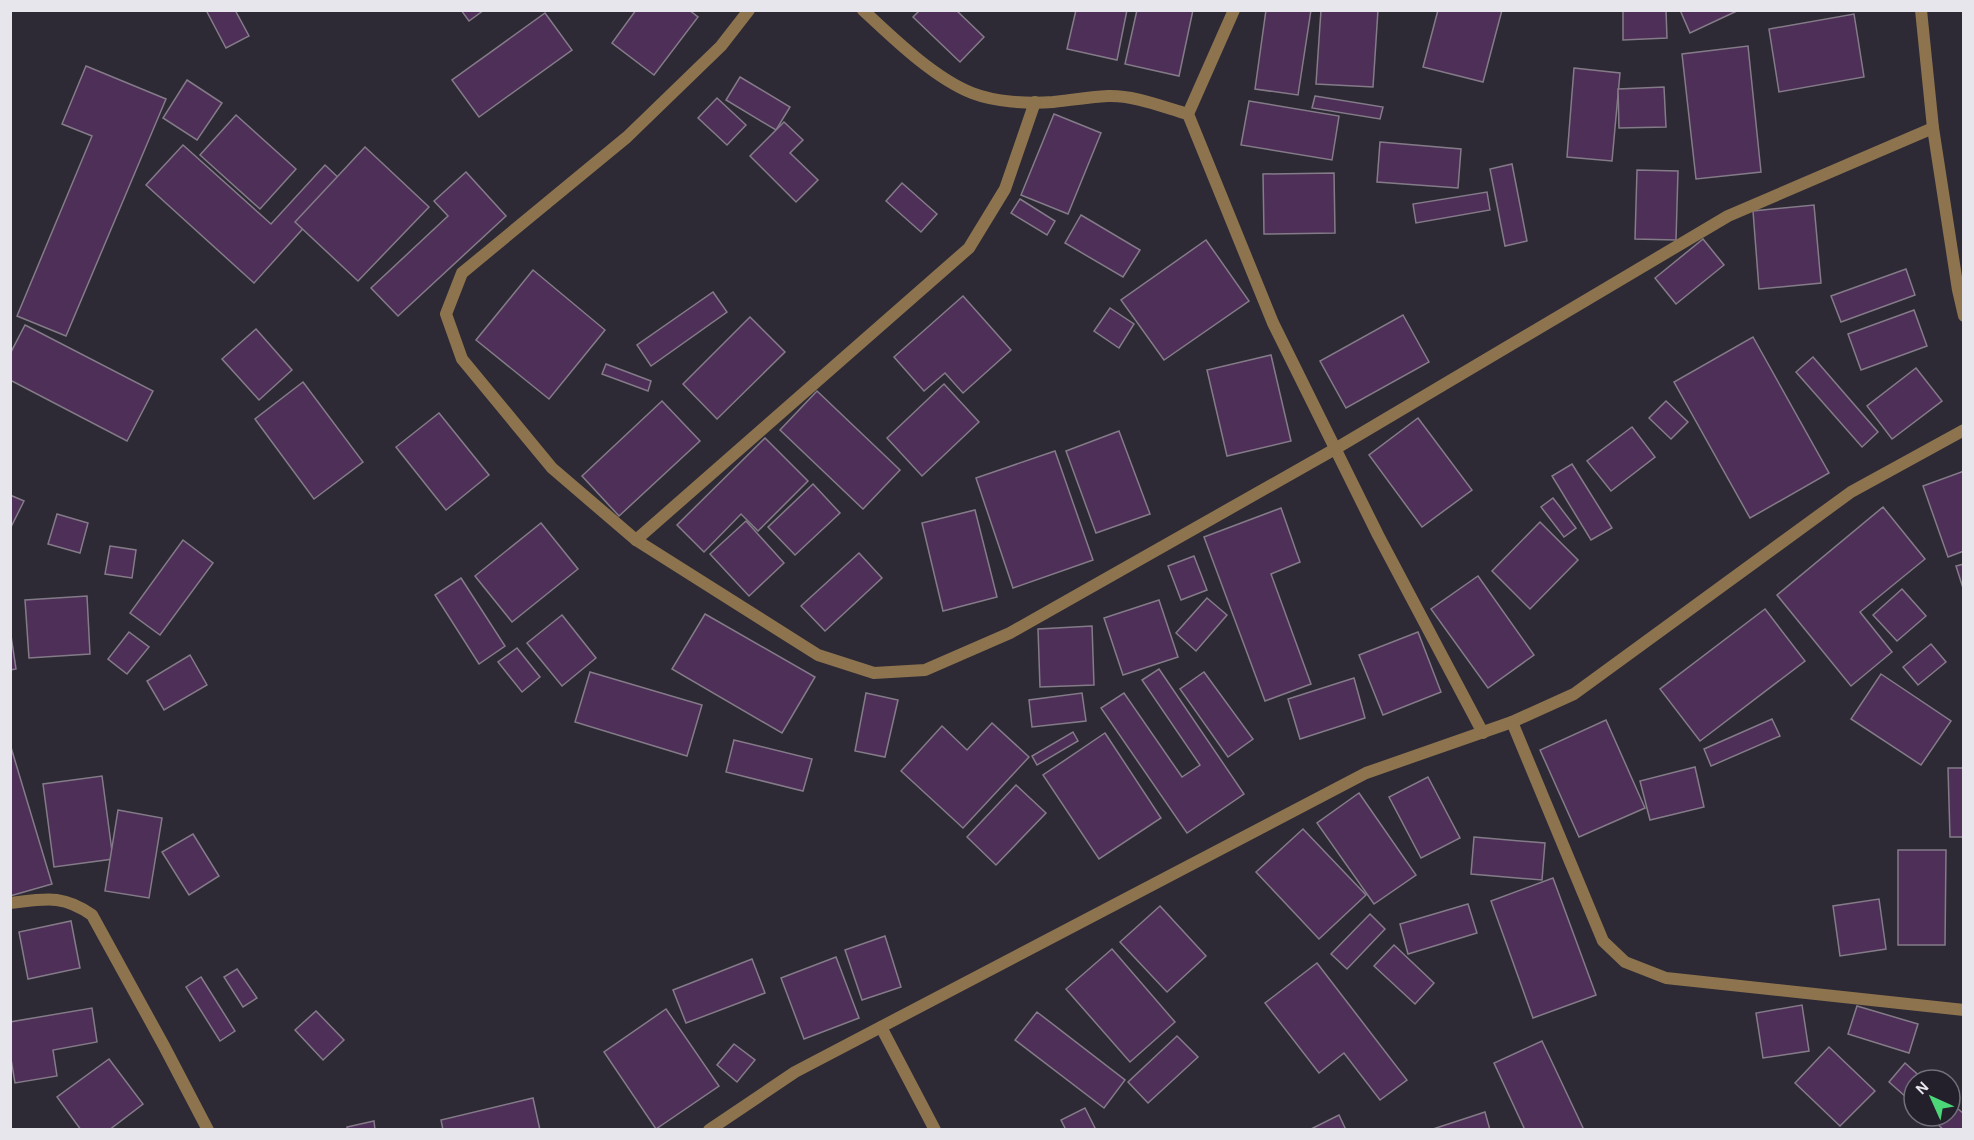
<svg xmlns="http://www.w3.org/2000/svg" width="1974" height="1140" viewBox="0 0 1974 1140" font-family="'Alegreya Sans',sans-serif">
  <rect width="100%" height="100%" fill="#2d2a35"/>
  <g fill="#4e2f58" stroke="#847b88" stroke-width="1.5">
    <path d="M206,10h29l14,26 -23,12z"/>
    <path d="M461,10h23l-15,11z"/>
    <path d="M636,10h53l9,7 -44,58 -42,-32z"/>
    <path d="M920,10h36l28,27 -24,25 -47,-45z"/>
    <path d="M1076,10h51l-10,50 -50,-11z"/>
    <path d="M1137,10h56l-14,66 -54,-12z"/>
    <path d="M1266,10h45l-13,85 -43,-6z"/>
    <path d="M1321,10h57l-5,77 -57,-3z"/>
    <path d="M1438,10h64l-19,72 -60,-15z"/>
    <path d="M1623,10h43l1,28 -44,2z"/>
    <path d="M1680,10h59l-49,23z"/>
    <path d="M545,13l27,37 -93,67 -27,-37z"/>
    <path d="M1854,14l10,63 -85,15 -10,-63z"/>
    <path d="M1748,46l13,126 -65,7 -14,-125z"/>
    <path d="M86,66l80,33 -100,237 -49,-20 75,-180 -30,-12z"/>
    <path d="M1574,68l46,5 -8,88 -45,-4z"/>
    <path d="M740,77l50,30 -14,23 -50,-30z"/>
    <path d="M187,80l35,23 -25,37 -34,-22z"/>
    <path d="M1664,87l2,40 -47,1 -1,-39z"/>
    <path d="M1315,96l68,11 -3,12 -68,-11z"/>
    <path d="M717,98l29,27 -19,20 -29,-27z"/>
    <path d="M1249,101l90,15 -7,44 -91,-15z"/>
    <path d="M1054,114l47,19 -33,81 -47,-19z"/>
    <path d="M236,115l60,54 -36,40 -60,-54z"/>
    <path d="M784,122l19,18 -13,13 28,27 -22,22 -46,-46z"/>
    <path d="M1380,142l81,7 -3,39 -81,-6z"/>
    <path d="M183,145l88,79 54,-59 19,18 -90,100 -108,-98z"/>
    <path d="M365,147l64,60 -71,74 -63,-59z"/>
    <path d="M1512,164l15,77 -22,5 -15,-77z"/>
    <path d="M1637,170l41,1 -2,69 -41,-1z"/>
    <path d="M466,172l40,44 -108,100 -27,-28 77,-72 -14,-15z"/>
    <path d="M1334,173l1,60 -71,1 -1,-60z"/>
    <path d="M902,183l35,31 -16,18 -35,-31z"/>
    <path d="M1487,192l3,18 -74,13 -3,-19z"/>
    <path d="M1020,199l35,22 -8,14 -36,-22z"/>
    <path d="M1814,205l7,78 -62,6 -6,-78z"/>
    <path d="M1081,215l59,35 -17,27 -58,-34z"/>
    <path d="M1703,239l21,26 -48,39 -21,-26z"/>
    <path d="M1206,240l43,61 -85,59 -43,-60z"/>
    <path d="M1906,269l9,26 -74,27 -10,-26z"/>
    <path d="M533,270l72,60 -56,69 -73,-59z"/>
    <path d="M713,292l14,20 -76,54 -14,-21z"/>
    <path d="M963,296l48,54 -48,43 -18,-20 -21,18 -30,-34z"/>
    <path d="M1110,308l24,16 -15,24 -25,-17z"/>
    <path d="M1914,310l13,36 -66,24 -13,-36z"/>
    <path d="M1403,315l26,47 -83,46 -26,-47z"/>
    <path d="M750,317l35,35 -68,67 -34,-35z"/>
    <path d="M25,325l128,66 -26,50 -117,-61v-26z"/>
    <path d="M256,329l36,41 -33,30 -37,-41z"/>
    <path d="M1753,337l76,136 -79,45 -76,-136z"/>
    <path d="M1271,355l20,86 -64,15 -20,-86z"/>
    <path d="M1813,357l65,75 -16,15 -66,-75z"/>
    <path d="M606,364l45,17 -3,10 -46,-17z"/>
    <path d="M1916,368l26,33 -50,38 -25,-33z"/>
    <path d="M303,382l60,80 -49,37 -59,-80z"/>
    <path d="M944,384l35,38 -57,54 -35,-38z"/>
    <path d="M817,391l83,79 -37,39 -83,-79z"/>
    <path d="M662,401l38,40 -81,75 -37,-40z"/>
    <path d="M1666,401l22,21 -17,17 -22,-21z"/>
    <path d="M439,413l50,62 -43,35 -50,-63z"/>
    <path d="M1418,418l54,72 -50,37 -53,-72z"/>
    <path d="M1632,427l23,30 -44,34 -24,-30z"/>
    <path d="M1119,431l31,83 -54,19 -30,-82z"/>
    <path d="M765,438l43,43 -50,50 -17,-17 -37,38 -27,-27z"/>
    <path d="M1055,451l38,109 -80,28 -37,-110z"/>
    <path d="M1572,464l40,64 -21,12 -39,-64z"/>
    <path d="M1964,471v80l-16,6 -25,-71z"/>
    <path d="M813,484l27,29 -45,42 -27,-28z"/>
    <path d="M10,495l14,6 -14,28z"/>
    <path d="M1553,498l23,30 -12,9 -23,-30z"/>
    <path d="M1883,507l42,52 -65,53 32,40 -41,34 -74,-91z"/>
    <path d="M1281,508l19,54 -29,12 40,110 -46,17 -61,-164z"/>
    <path d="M975,510l22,87 -54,14 -21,-88z"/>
    <path d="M57,514l31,9 -8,30 -32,-9z"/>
    <path d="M746,521l38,42 -35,33 -39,-42z"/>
    <path d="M1540,522l38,38 -48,49 -38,-38z"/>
    <path d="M541,523l37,46 -66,53 -37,-46z"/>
    <path d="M183,540l30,23 -53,72 -30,-22z"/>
    <path d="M110,546l26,4 -4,28 -27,-4z"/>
    <path d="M859,553l23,25 -57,53 -24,-25z"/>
    <path d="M1194,556l13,34 -26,10 -13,-34z"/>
    <path d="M1964,564v24h-1l-7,-22z"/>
    <path d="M1478,576l56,79 -46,33 -57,-79z"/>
    <path d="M461,578l44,68 -26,18 -44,-69z"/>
    <path d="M1902,589l24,27 -29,25 -24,-26z"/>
    <path d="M87,596l3,58 -61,4 -4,-58z"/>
    <path d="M1207,598l20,17 -31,36 -20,-18z"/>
    <path d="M1159,600l19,57 -55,18 -19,-57z"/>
    <path d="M1765,609l40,52 -105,80 -40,-52z"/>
    <path d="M705,614l110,63 -33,56 -110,-64z"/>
    <path d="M562,615l34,43 -34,28 -35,-43z"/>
    <path d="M1092,626l2,59 -54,2 -2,-58z"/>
    <path d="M10,629l6,40 -6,1z"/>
    <path d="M129,632l20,15 -22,27 -19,-15z"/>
    <path d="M1418,632l23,60 -58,23 -24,-60z"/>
    <path d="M1931,644l15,18 -28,23 -15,-18z"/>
    <path d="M517,648l23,29 -18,15 -24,-30z"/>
    <path d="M190,655l17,30 -43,25 -17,-29z"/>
    <path d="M1159,669l85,125 -57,39 -86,-125 23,-15 58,84 18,-12 -58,-85z"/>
    <path d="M590,672l112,33 -15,51 -112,-34z"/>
    <path d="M1204,672l49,67 -25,18 -48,-68z"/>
    <path d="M1881,674l70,47 -30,44 -70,-46z"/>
    <path d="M1354,678l11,40 -65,21 -12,-40z"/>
    <path d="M866,693l32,7 -13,57 -30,-6z"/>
    <path d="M1082,693l4,28 -54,6 -3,-27z"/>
    <path d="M1772,719l8,17 -69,30 -7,-17z"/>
    <path d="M1606,720l39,88 -66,29 -39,-87z"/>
    <path d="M992,723l37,34 -66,71 -62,-57 41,-45 25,24z"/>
    <path d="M1073,732l5,9 -41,24 -5,-9z"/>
    <path d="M1105,733l56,85 -62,41 -56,-84z"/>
    <path d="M734,740l78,19 -9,32 -77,-19z"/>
    <path d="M10,744l42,140 -42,12z"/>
    <path d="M1695,767l9,40 -54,13 -10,-39z"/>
    <path d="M1948,768h16v69h-14z"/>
    <path d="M102,776l11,83 -59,8 -11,-83z"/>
    <path d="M1428,777l32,61 -39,20 -32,-61z"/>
    <path d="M1016,785l30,28 -50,52 -29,-28z"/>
    <path d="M1359,793l57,82 -42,29 -57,-81z"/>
    <path d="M118,810l44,8 -13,80 -44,-7z"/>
    <path d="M1303,829l63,66 -47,44 -63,-67z"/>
    <path d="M193,834l26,42 -30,19 -27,-43z"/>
    <path d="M1474,837l71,6 -3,37 -71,-6z"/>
    <path d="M1898,850h48l-1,95h-47z"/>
    <path d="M1553,878l43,117 -63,23 -42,-117z"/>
    <path d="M1879,899l7,50 -46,7 -7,-50z"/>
    <path d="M1468,904l9,29 -69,21 -8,-30z"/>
    <path d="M1160,906l46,50 -39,36 -47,-50z"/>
    <path d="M1370,914l15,15 -38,40 -16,-15z"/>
    <path d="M71,921l9,47 -52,11 -9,-47z"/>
    <path d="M885,936l16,51 -39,13 -17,-50z"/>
    <path d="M1394,945l40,38 -19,21 -41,-38z"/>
    <path d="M1112,949l63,73 -45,40 -64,-73z"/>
    <path d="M836,957l23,61 -55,21 -23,-61z"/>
    <path d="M752,959l13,34 -79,30 -13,-33z"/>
    <path d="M1317,963l90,117 -27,20 -36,-47 -25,20 -54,-70z"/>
    <path d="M237,969l20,29 -14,9 -19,-30z"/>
    <path d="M201,977l34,54 -15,10 -34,-54z"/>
    <path d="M1802,1005l7,46 -46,7 -7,-45z"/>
    <path d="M1857,1006l61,18 -9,29 -61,-19z"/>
    <path d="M92,1008l5,34 -44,8 4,26 -42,7 -5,-30v-31z"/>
    <path d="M666,1009l53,77 -63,43 -52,-77z"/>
    <path d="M316,1011l28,29 -21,20 -28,-30z"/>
    <path d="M1037,1012l88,68 -21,28 -89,-68z"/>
    <path d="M1177,1036l21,21 -50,46 -20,-21z"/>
    <path d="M1542,1041l42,89h-59l-31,-67z"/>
    <path d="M734,1044l21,16 -18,22 -20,-17z"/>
    <path d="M1829,1047l46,44 -35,35 -45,-43z"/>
    <path d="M109,1059l34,45 -34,26h-28l-24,-33z"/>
    <path d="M1905,1063l19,17h-10v24l-25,-22z"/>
    <path d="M533,1098l7,32h-97l-2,-10z"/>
    <path d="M1950,1102l14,12v16h-20l-16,-14h22z"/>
    <path d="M1085,1108l11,22h-30l-5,-10z"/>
    <path d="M1485,1112l5,18h-60z"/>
    <path d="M1339,1115l7,15h-37z"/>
    <path d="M374,1121l1,9h-27l-1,-3z"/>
  </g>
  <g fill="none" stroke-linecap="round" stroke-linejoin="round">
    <g stroke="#8d744e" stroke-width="12">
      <path d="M749,10l-28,36 -94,91 -165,136 -16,41 16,45 90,109 84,72 182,115 56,18 51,-3 85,-37 325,-184 393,-233 205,-88"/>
      <path d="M863,10c30,28 71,68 109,83 23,9 56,11 81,9 18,-2 37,-5 55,-6 26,-1 55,11 80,18"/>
      <path d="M1234,10l-46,104 85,209 105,212 105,198"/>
      <path d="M1921,10l12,118 25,162 6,26"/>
      <path d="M636,540l333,-292 36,-59 30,-87"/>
      <path d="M1512,722l91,219 22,21 41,16 298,32"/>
      <path d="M10,903c35,-4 52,-9 82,12l72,131 44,84"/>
      <path d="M881,1027l54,103"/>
      <path d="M709,1130l86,-58 571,-299 146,-51 62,-28 277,-202 113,-62"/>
    </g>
  </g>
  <rect width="1974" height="1140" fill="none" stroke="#e7e6ed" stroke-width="24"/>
  <g transform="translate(1932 1098) rotate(315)"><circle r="28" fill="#23202b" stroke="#716f79" stroke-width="1.5"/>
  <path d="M0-4.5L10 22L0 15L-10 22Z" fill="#4cd677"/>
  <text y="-9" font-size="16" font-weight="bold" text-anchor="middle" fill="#e7e6ed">N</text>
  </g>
</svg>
